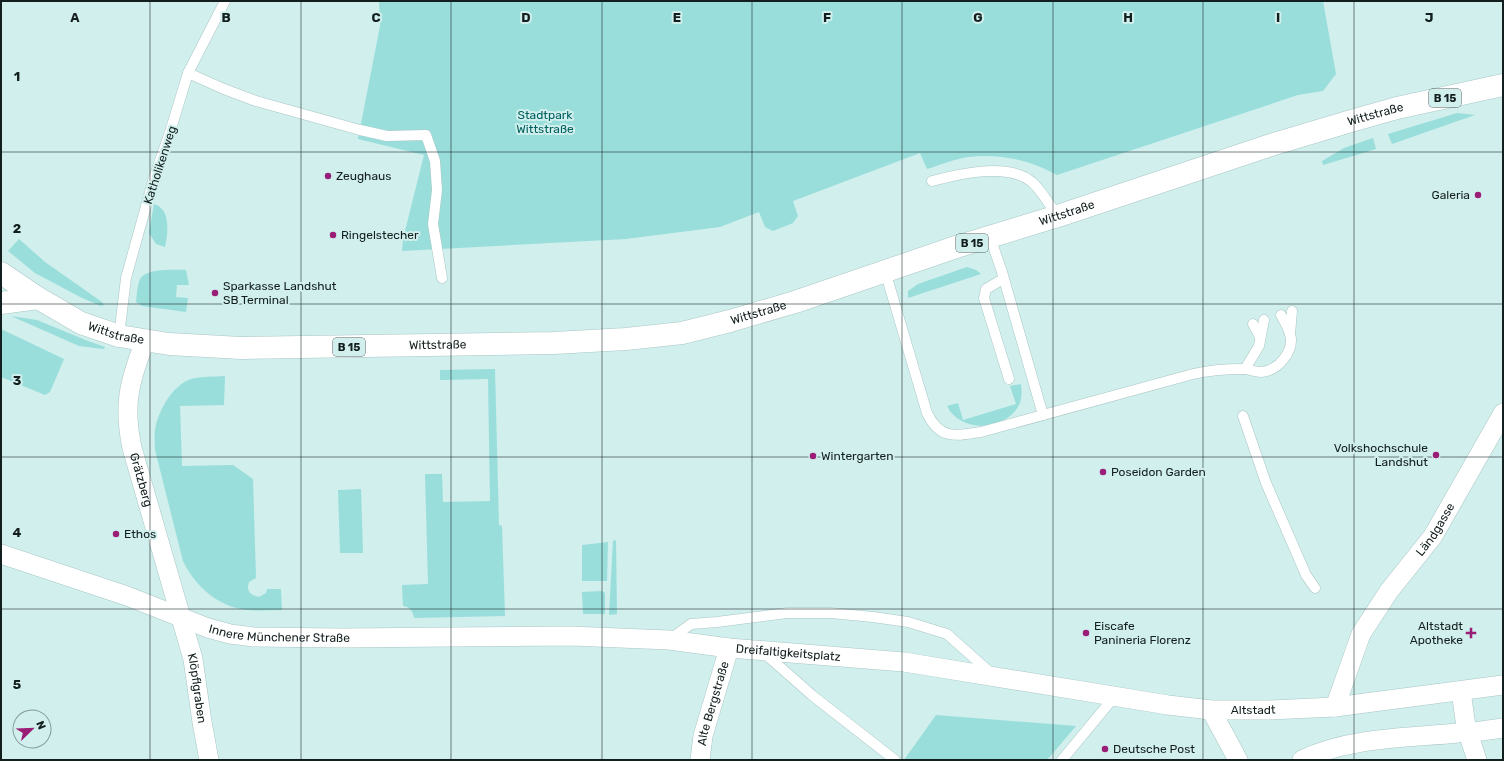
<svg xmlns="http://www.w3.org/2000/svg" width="1504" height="761" viewBox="0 0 1504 761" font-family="Rubik,sans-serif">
  <rect width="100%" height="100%" fill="#d0efed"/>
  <g fill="#99dedb">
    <path d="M379,1h944l13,73 -13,17 -25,4 -241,80c-27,-15 -58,-22 -89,-18 -13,2 -28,8 -41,12l-7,-16 -127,48 5,15 -5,7 -20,8 -8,-4 -6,-15 -39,15 -94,12 -224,12 1,-12 21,-84 -66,-16 22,-113z"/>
    <path d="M1457,113l18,2 -83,29 -4,-10z"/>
    <path d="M1373,138l3,11 -53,16 -1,-4 22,-13z"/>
    <path d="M154,204c17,5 14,29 11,43l-9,-3 -7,-11z"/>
    <path d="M19,239l26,23 57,40 2,3 -3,1 -19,-8 -47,-25 -27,-22z"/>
    <path d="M967,267l9,3 5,4 -73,24v-7l10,-7z"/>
    <path d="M186,270l3,15h-12l-1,12 12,1 -2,14 -44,-6 -6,-4c1,-7 1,-16 4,-23 7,-11 34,-9 46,-9z"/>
    <path d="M11,316l26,4 51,21 17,6 -1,2 -25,-3z"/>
    <path d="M1,329l63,30 -14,33 -5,3 -44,-18z"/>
    <path d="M495,369l4,156 3,1 3,90 -91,2c-1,-7 -4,-11 -11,-12l-1,-21 26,-1 -3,-110h17l1,28 47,-1 -2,-122 -48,1v-10z"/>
    <path d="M225,376l-1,29 -44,1 2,60 51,-1 20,14 3,99 -7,4c-3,9 1,13 10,15l7,-4 1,-4h14l1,21c-12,0 -23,1 -35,0 -29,-3 -52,-24 -64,-49l-28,-111c0,-6 -1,-13 0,-19 2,-18 17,-46 36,-52 11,-3 22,-2 34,-3z"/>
    <path d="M1021,384c1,7 1,14 -2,21 -14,27 -59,28 -72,1l11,-3 5,17 53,-16 -6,-18z"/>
    <path d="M361,489l2,64h-23l-2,-63z"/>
    <path d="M616,540l1,74 -8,1 4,-74z"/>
    <path d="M608,542l-1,39h-25v-36z"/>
    <path d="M602,591l3,2v21h-22l-1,-22z"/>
    <path d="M936,715l140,11 -29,34h-143z"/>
  </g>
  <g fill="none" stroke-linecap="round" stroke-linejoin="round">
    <defs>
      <g id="lane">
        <path d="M188,73l36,16 32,12 104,29 27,6 39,-1 9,26 2,29 -4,34 9,54"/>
        <path d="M932,181c27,-7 76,-19 100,1 10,9 18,24 26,34"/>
        <path d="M990,237l12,35 41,143"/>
        <path d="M885,271l42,142c13,27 28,23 54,19l212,-58c17,-4 33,-5 50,-5 6,0 12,3 18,3 17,-1 34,-21 29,-38 -2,-7 -6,-13 -9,-19"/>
        <path d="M1003,279l-17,10 -2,9 25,81"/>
        <path d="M1253,324l7,13"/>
        <path d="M1290,334l2,-23"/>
        <path d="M119,336l7,-58 27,-97 17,-49 18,-59 37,-72"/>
        <path d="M1245,369l14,-23 5,-26"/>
        <path d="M1243,416l23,67 40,92 9,13"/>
        <path d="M669,640l22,-16 26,-2 70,-9h44l42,4 35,5 39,12 45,40"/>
        <path d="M763,652l50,44 82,64"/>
        <path d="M1062,760l53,-64"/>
      </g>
      <g id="street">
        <path id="s1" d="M145,341c-16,41 -22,64 -13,107l61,211 9,63 7,38"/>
        <path id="s2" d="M1,554l126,42 81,32 22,6 24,3 87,1 230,-2 98,4 60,8 175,14 264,43 43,5h57l67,-3 168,-22"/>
        <path d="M1461,691l5,36 11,33"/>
        <path id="s3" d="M1335,707l26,-73 28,-43 44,-55 70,-123"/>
        <path d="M1211,710l27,50"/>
        <path d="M1474,732l29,-4"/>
        <path id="s4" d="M700,760l3,-24 26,-88"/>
        <path d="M1302,760c47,-23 105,-22 156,-27"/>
      </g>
      <path id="secondary" d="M1,303l37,-5"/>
      <g id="primary">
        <path id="s5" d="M1,273l37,25 43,25 38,13 50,8 72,4 313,-5 72,-4 56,-6 48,-12 65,-19 161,-55 102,-31 213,-71 80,-24 46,-13 106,-23"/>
      </g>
    </defs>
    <use href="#lane" stroke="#a9c6c5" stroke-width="11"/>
    <use href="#street" stroke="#a9c6c5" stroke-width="20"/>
    <use href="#secondary" stroke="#a9c6c5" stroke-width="23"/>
    <use href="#primary" stroke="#a9c6c5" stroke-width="23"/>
    <use href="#lane" stroke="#fff" stroke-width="10"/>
    <use href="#street" stroke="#fff" stroke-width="19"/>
    <use href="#secondary" stroke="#fff" stroke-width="22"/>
    <use href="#primary" stroke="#fff" stroke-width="22"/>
  </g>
  <path fill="none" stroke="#131e1e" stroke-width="1" stroke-opacity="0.55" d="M150,1v759M301,1v759M451,1v759M602,1v759M752,1v759M902,1v759M1053,1v759M1203,1v759M1354,1v759M1,152h1502M1,304h1502M1,457h1502M1,609h1502"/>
  <g fill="#9a1e76" stroke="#d0efed" stroke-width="1.5">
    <circle cx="328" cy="176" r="4"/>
    <circle cx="1478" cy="195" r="4"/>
    <circle cx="333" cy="235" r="4"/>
    <circle cx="215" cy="293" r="4"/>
    <circle cx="1436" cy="455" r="4"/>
    <circle cx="813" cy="456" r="4"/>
    <circle cx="1103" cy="472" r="4"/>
    <circle cx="116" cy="534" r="4"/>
    <circle cx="1086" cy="633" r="4"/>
    <path d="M1469 627h4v4h4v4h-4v4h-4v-4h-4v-4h4z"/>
    <circle cx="1105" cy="749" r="4"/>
  </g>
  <g text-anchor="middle" stroke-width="4" stroke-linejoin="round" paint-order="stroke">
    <g fill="#d0efed" stroke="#4c5d5c" stroke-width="1">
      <rect x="1429" y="89" width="32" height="18" rx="3"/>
      <rect x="956" y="234" width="32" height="18" rx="3"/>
      <rect x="333" y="338" width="32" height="18" rx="3"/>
    </g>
    <g font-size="11" font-weight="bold" fill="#131e1e">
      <text x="1445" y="102">B 15</text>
      <text x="972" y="247">B 15</text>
      <text x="349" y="351">B 15</text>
    </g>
    <g font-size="12" fill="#131e1e" stroke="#d0efed">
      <text dy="4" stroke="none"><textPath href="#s5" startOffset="1426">Wittstraße</textPath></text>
      <text transform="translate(160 165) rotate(-72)" y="4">Katholikenweg</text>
      <text dy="4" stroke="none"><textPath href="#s5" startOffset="1102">Wittstraße</textPath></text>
      <text dy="4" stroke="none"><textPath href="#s5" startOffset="778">Wittstraße</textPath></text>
      <text dy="4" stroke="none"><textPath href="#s5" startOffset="131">Wittstraße</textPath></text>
      <text dy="4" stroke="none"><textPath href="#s5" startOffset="454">Wittstraße</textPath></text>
      <text dy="4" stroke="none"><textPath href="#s1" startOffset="143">Grätzberg</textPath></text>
      <text dy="4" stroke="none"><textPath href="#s3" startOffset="206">Ländgasse</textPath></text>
      <text dy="4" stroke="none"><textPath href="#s2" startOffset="292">Innere Münchener Straße</textPath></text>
      <text dy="4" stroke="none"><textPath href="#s2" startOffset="802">Dreifaltigkeitsplatz</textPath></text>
      <text dy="4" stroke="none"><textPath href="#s1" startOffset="359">Klöpflgraben</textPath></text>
      <text dy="4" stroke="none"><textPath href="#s4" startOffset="58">Alte Bergstraße</textPath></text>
      <text dy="4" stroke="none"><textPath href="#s2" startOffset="1271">Altstadt</textPath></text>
    </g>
    <g font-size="12" fill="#00605e" stroke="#d0efed">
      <text x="545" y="119">Stadtpark<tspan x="545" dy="14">Wittstraße</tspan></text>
    </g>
    <g font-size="12" fill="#131e1e" stroke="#d0efed" text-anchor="start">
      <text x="336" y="180">Zeughaus</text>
      <text x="1470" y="199" text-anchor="end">Galeria</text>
      <text x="341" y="239">Ringelstecher</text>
      <text x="223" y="290">Sparkasse Landshut<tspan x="223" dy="14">SB Terminal</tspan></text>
      <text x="1428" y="452" text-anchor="end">Volkshochschule<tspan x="1428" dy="14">Landshut</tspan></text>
      <text x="821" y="460">Wintergarten</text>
      <text x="1111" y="476">Poseidon Garden</text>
      <text x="124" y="538">Ethos</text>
      <text x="1094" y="630">Eiscafe<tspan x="1094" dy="14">Panineria Florenz</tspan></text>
      <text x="1463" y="630" text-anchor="end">Altstadt<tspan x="1463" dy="14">Apotheke</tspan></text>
      <text x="1113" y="753">Deutsche Post</text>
    </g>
  </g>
  <g font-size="13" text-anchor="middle" font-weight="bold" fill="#131e1e" stroke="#d0efed" stroke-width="4" stroke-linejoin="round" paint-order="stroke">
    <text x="75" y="22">A</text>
    <text x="226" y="22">B</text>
    <text x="376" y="22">C</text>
    <text x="526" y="22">D</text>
    <text x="677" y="22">E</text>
    <text x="827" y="22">F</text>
    <text x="978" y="22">G</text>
    <text x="1128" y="22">H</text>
    <text x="1278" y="22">I</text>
    <text x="1429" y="22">J</text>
    <text x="17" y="81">1</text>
    <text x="17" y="233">2</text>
    <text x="17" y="385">3</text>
    <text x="17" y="537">4</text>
    <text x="17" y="689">5</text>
  </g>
  <rect width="1504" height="761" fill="none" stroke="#131e1e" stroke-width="4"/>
  <g transform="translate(32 729) rotate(67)"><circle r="19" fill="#d0efed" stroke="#849b9a"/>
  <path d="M0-3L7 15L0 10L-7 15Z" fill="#9a1e76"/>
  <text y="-6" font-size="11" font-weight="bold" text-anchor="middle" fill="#131e1e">N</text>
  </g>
</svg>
